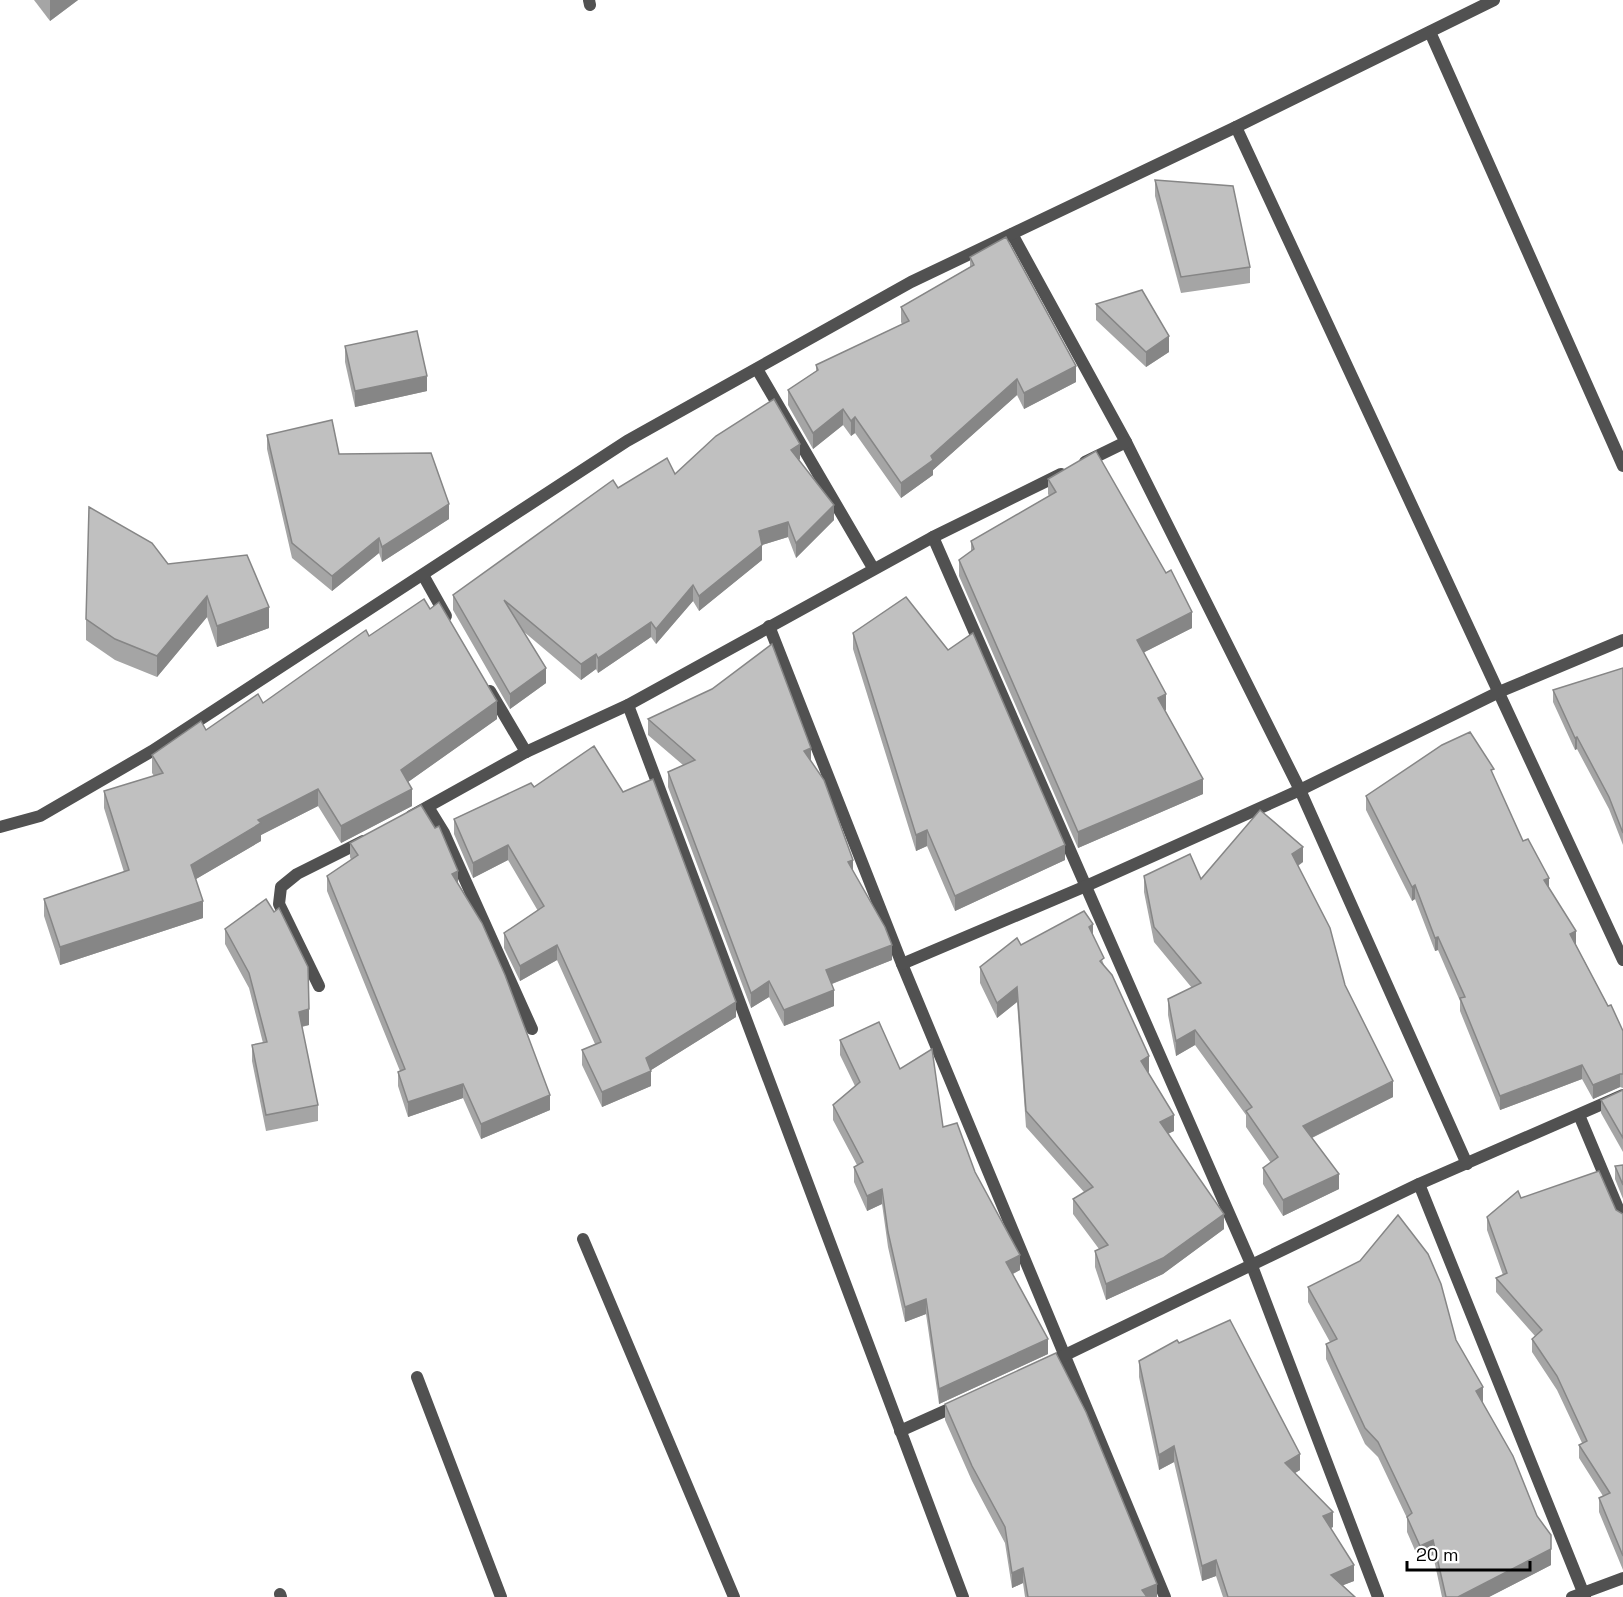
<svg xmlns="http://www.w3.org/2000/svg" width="1623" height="1597" viewBox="0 0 1623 1597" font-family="'Space Grotesk',sans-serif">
  <rect width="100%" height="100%" fill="#fff"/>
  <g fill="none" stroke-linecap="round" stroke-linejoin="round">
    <g stroke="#515151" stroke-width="12">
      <path d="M589,0l1,5"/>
      <path d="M1430,32l193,434"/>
      <path d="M1236,127l387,833"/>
      <path d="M1012,234l114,208 174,348 167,374"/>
      <path d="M757,369l116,199"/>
      <path d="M1085,462l41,-20"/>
      <path d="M933,537l319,729 126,331"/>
      <path d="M423,575l23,41"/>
      <path d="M769,626l133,338 263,633"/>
      <path d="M490,691l36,61"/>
      <path d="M628,705l335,892"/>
      <path d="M428,807l16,26 88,196"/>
      <path d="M411,816l115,-64 102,-47 305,-168 128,-63"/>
      <path d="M0,827l40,-11 112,-65 475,-310 284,-159 325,-155 258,-127"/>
      <path d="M902,964l184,-78 214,-96 199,-98 124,-52"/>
      <path d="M319,986l-40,-82 2,-17 16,-13 66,-33"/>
      <path d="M1579,1115l44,105"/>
      <path d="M1419,1184l166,413"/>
      <path d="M583,1239l151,358"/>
      <path d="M1059,1358l360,-174 204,-89"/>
      <path d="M417,1377l84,220"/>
      <path d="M900,1431l58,-26"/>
      <path d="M280,1594l1,3"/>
      <path d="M1572,1597l51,-19"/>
    </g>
  </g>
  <g fill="#a5a5a5">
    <path d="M34,0h44l-28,21z"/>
    <path d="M1155,180l95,87v16l-69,10 -26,-97z"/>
    <path d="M970,257l106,125 -52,27 -7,-14 -84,75v5l-32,23 -46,-65 -4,3 -8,-11 -30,24 -25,-44v-15l28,-19v-6l86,-41 -1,-2v-15l69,-40z"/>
    <path d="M1096,304l73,48 -23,15 -50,-47z"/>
    <path d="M345,346l82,45 -72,16 -10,-45z"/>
    <path d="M267,435l72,19 110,65 -67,43 -3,-9 -47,38 -40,-33 -25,-109z"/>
    <path d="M800,459l-1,1 35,60 -38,38 -8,-21 -26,8v15l-63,51 -6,-10 -37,43 -5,-7 -53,36 -2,-4 -15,11 -58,-49 23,52 -36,26 -57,-99v-15l165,-107 57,-14z"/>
    <path d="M1048,479l144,149 -48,24 22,58h-1l38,84 -125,54 -119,-272v-16l12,-8v-11l78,-45 -1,-2z"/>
    <path d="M168,564l101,64 -52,19 -10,-30 -50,60 -42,-17 -29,-20v-21z"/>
    <path d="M853,633l95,17 117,210 -110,51 -28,-65 -11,5 -63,-202z"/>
    <path d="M369,636l128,83 -89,63 4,24 -71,37 -23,-37 -57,29v6l-65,38 7,39 -143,47 -16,-49v-17l80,-27 -20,-64v-17l50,-15 -2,-3v-18l111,-52z"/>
    <path d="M1623,668v177l-14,-36 -32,-60 -2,1 -22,-48v-12z"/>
    <path d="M648,719l163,43 42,109 39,89 -60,24 2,22 -50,20 -15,-29 -18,11 -83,-221v-15l15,-7 -35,-30z"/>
    <path d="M1494,777l29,64 26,46 27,58 32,61 15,25v57l-3,-1 -27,12 -11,-20 -82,31 -40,-99v-10l-22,-51 -3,1 -20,-52 -3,2 -46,-91v-14z"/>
    <path d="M531,783l205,234 -85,53v16l-49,21 -20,-42v-15l13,-6 -38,-84 -37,21 -16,-33v-15l34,-22 -30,-51 -35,18 -19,-44v-15z"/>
    <path d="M350,843l108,42 92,225 -69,29 -18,-41 -55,19 -10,-31v-14l2,-1 -73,-180v-15l24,-16 -1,-3z"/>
    <path d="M1303,862l-5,4 47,119 48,112 -81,41 27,51 -56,27 -20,-32v-16l8,-5 -25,-36v-12l-51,-70 -19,11 -8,-41v-16l24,-11 -38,-46 -10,-50v-16l57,3z"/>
    <path d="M225,929l84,96 -7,2 16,78v16l-52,10 -14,-70v-16l11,-2 -14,-55 -24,-44z"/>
    <path d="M1093,935l11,30 45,107h-1l26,59 -6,3 56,95 -61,45 -57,26 -11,-33v-16l4,-2 -26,-35v-15l11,-7 -58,-65 -9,-125 -20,16 -17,-35v-16l41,-22z"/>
    <path d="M840,1040l60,29 75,103 45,98 -7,4 35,80 -109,50 -13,-90 -21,8 -17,-75 -6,-43 -15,7 -13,-29v-15l3,-2 -24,-45v-15l22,-19 -15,-31z"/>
    <path d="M1623,1090v62l-22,-39v-13z"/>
    <path d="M1623,1165v34l-8,-20v-13z"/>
    <path d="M1521,1198l95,12 7,4v356l-24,-58v-14l4,-2 -24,-38v-13l3,-2 -25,-53 -25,-38v-13l3,-3 -39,-44v-14l7,-3 -16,-45v-13z"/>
    <path d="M1308,1287l148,53 95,225 -62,32h-47l-9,-42 -13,7 -13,-30v-14l-29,-61 -13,-13 -39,-85v-15l4,-2 -22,-40z"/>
    <path d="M1179,1343l121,127 -5,3 38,54 -2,1 23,53 -11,4 12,12h-132l-7,-21 -14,5 -28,-119 -15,8 -20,-93v-16z"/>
    <path d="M945,1404l212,193h-132l-2,-14 -11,5 -7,-45 -33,-62 -27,-61z"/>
  </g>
  <g fill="#868686">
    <path d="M50,0h28l-28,21z"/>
    <path d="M1169,336v16l-23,15v-15z"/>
    <path d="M1076,366v16l-52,27v-16z"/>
    <path d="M427,376v15l-72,16v-16z"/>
    <path d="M1017,379v16l-84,75v5l-32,23v-15z"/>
    <path d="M843,409v16l-30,24v-16z"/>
    <path d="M855,417v16l-4,3v-15z"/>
    <path d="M800,444v15l-9,7v-16z"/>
    <path d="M449,504v15l-67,43v-15z"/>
    <path d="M834,505v15l-38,38v-15z"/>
    <path d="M788,522v15l-29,9v-15z"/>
    <path d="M379,538v15l-47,38v-15z"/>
    <path d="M762,545v15l-63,51v-15z"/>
    <path d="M693,585v16l-37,43v-15z"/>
    <path d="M207,596v21l-50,60v-21z"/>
    <path d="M269,607v21l-52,19v-21z"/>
    <path d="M1192,612v16l-55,28v-16z"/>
    <path d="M651,622v15l-53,36v-15z"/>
    <path d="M596,654v15l-15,11v-16z"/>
    <path d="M546,668v15l-36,26v-15z"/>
    <path d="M1166,694v16l-8,3v-15z"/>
    <path d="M497,701v18l-96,68v-17z"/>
    <path d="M1577,737v12l-2,1v-12z"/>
    <path d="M811,748v16l-7,-13z"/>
    <path d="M1203,779v15l-125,54v-16z"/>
    <path d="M318,789v17l-57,29v6l-70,41v-17l67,-45z"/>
    <path d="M412,789v17l-71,37v-17z"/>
    <path d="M927,830v16l-11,5v-16z"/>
    <path d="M508,845v15l-35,18v-15z"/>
    <path d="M1065,845v15l-110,51v-15z"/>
    <path d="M1303,847v15l-11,7v-15z"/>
    <path d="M853,860v15l-5,-13z"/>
    <path d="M458,871v14l-6,-11z"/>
    <path d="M1549,878v14l-5,-12z"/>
    <path d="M1415,885v14l-3,2v-14z"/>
    <path d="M203,901v17l-143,47v-18z"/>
    <path d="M1093,924v16l-4,-13z"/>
    <path d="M1576,931v14l-6,3v-14z"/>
    <path d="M1438,937v13l-3,1v-13z"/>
    <path d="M557,945v15l-37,21v-15z"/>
    <path d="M892,945v15l-66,26v-16z"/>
    <path d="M769,981v16l-18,11v-15z"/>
    <path d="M1017,987v15l-20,16v-15z"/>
    <path d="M834,990v16l-50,20v-16z"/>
    <path d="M736,1002v15l-88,55 3,-1v15l-49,21v-15l44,-34z"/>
    <path d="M309,1009v16l-10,2v-15z"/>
    <path d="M1195,1030v15l-19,11v-15z"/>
    <path d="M1149,1056v16l-8,4v-15z"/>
    <path d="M1582,1065v14l-82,31v-14z"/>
    <path d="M1620,1074v13l-27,12v-14z"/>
    <path d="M1393,1081v16l-90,45v-16z"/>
    <path d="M463,1084v14l-55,19v-15z"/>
    <path d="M550,1095v15l-69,29v-15z"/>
    <path d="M1174,1115v16l-14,6v-15z"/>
    <path d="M1339,1174v15l-56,27v-16z"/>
    <path d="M882,1189v15l-15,7v-15z"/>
    <path d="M1224,1214v15l-61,45 -57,26v-16z"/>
    <path d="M1020,1255v15l-14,7v-15z"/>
    <path d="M926,1299v15l-21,8v-15z"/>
    <path d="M1048,1339v15l-109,50v-15z"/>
    <path d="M1483,1387v16l-7,-12z"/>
    <path d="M1174,1446v16l-15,8v-15z"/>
    <path d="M1300,1454v16l-15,9v-16z"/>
    <path d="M1333,1512v15l-10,4v-15z"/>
    <path d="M1433,1540v15l-13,7v-16z"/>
    <path d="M1551,1549v16l-62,32h-31z"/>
    <path d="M1216,1560v16l-14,5v-15z"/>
    <path d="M1354,1565v16l-23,9v-15z"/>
    <path d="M1023,1568v15l-11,5v-15z"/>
    <path d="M1157,1584v13h-15v-7z"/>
  </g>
  <g fill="#c0c0c0" stroke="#868686" stroke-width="1.5">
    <path d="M1155,180l78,6 17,81 -69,10z"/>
    <path d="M1006,237l70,129 -52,27 -7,-14 -86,77 2,4 -32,23 -46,-66 -4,4 -8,-12 -30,24 -25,-43 30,-20 -2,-5 93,-44 -8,-14 73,-42 -4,-8z"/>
    <path d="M1142,290l27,46 -23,16 -50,-48z"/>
    <path d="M417,331l10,45 -72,15 -10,-45z"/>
    <path d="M774,399l26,45 -9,6 43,55 -38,38 -8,-21 -29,9 3,14 -63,51 -6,-11 -37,44 -5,-7 -53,36 -2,-4 -15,10 -77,-64 42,68 -36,26 -57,-99 160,-115 5,8 49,-30 8,16 41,-38z"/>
    <path d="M332,420l7,34 92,-1 18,51 -67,43 -3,-9 -47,38 -40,-33 -25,-108z"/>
    <path d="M1096,451l70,122 5,-3 21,42 -55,28 29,54 -8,4 45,81 -125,53 -119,-272 15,-11 -3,-8 85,-49 -8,-13z"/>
    <path d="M89,507l63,36 16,21 79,-9 22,52 -52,19 -10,-30 -50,60 -42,-17 -29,-20z"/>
    <path d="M906,597l42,53 25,-17 92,212 -110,51 -28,-66 -11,5 -63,-202z"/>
    <path d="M424,599l6,10 9,-7 58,99 -96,69 11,19 -71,37 -23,-37 -60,31 3,3 -70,42 12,36 -143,46 -16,-48 85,-29 -25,-79 59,-18 -11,-18 49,-34 5,9 52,-36 5,9 103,-73 3,6z"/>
    <path d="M772,644l39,104 -7,3 20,29 29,80 -5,2 37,65 7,18 -66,25 8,20 -50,20 -15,-29 -18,12 -83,-221 27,-12 -47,-41 64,-30z"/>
    <path d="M1623,668v165l-14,-36 -32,-60 -2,1 -22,-48z"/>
    <path d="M1470,732l24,37 -3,1 32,71 5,-2 21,39 -5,2 32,51 -6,3 38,72 3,-1 12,26v43h-3l-27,11 -11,-20 -82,31 -40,-98 5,-1 -27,-60 -3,1 -20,-53 -3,2 -46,-91 76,-51z"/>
    <path d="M594,746l29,46 30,-13 83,223 -90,56 5,13 -49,21 -20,-42 19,-8 -44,-97 -37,21 -16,-33 40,-27 -36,-61 -35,18 -19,-44 77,-36 3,4z"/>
    <path d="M421,805l14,23 4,-2 19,45 -6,3 30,49 23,52 45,120 -69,29 -18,-40 -55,18 -10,-30 7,-3 -78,-193 31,-21 -8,-12z"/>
    <path d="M1260,810l43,37 -11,7 38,74 15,57 48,96 -90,45 36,48 -56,26 -20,-32 15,-11 -32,-46 6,-4 -57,-77 -19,11 -8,-42 33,-16 -47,-56 -10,-51 46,-22 11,25z"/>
    <path d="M266,899l8,13 5,-4 29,59 1,42 -10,3 19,93 -52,10 -14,-70 15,-3 -18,-69 -24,-44z"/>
    <path d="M1084,911l9,13 -4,3 15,31 -4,3 12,14 37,81 -8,5 33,54 -14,7 64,92 -61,44 -57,26 -11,-33 13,-6 -35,-46 20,-12 -67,-76 -9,-124 -20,16 -17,-36 37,-29 4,7z"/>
    <path d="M879,1022l21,47 32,-20 11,78 14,-4 18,49 45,83 -14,7 42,77 -109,50 -13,-90 -21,8 -17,-75 -6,-43 -15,7 -13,-29 9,-5 -30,-57 27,-23 -20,-42z"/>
    <path d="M1623,1090v48l-22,-38z"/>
    <path d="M1623,1165v20l-8,-19z"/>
    <path d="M1599,1171l17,39 7,4v342l-24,-58 11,-5 -31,-48 8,-4 -30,-65 -25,-37 10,-9 -46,-52 11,-5 -20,-56 31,-26 3,7z"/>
    <path d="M1398,1215l30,39 13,30 15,56 27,47 -7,4 37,65 24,60 14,19v14l-93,48h-12l-13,-57 -13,6 -13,-29 5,-4 -34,-71 -13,-14 -39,-84 11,-5 -29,-52 52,-26z"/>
    <path d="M1230,1320l70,134 -15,9 48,49 -10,4 31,49 -23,10 24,22h-127l-12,-37 -14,6 -28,-120 -15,9 -20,-94 38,-21 2,3z"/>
    <path d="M1056,1353l30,59 71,172 -15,6 5,7h-119l-5,-29 -11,5 -7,-46 -33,-61 -27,-62z"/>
  </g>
  <path d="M1407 1561v9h123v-9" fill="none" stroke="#000000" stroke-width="3"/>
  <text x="1416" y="1561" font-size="18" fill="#000000" stroke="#ffffff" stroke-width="4.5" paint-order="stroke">20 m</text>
</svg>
